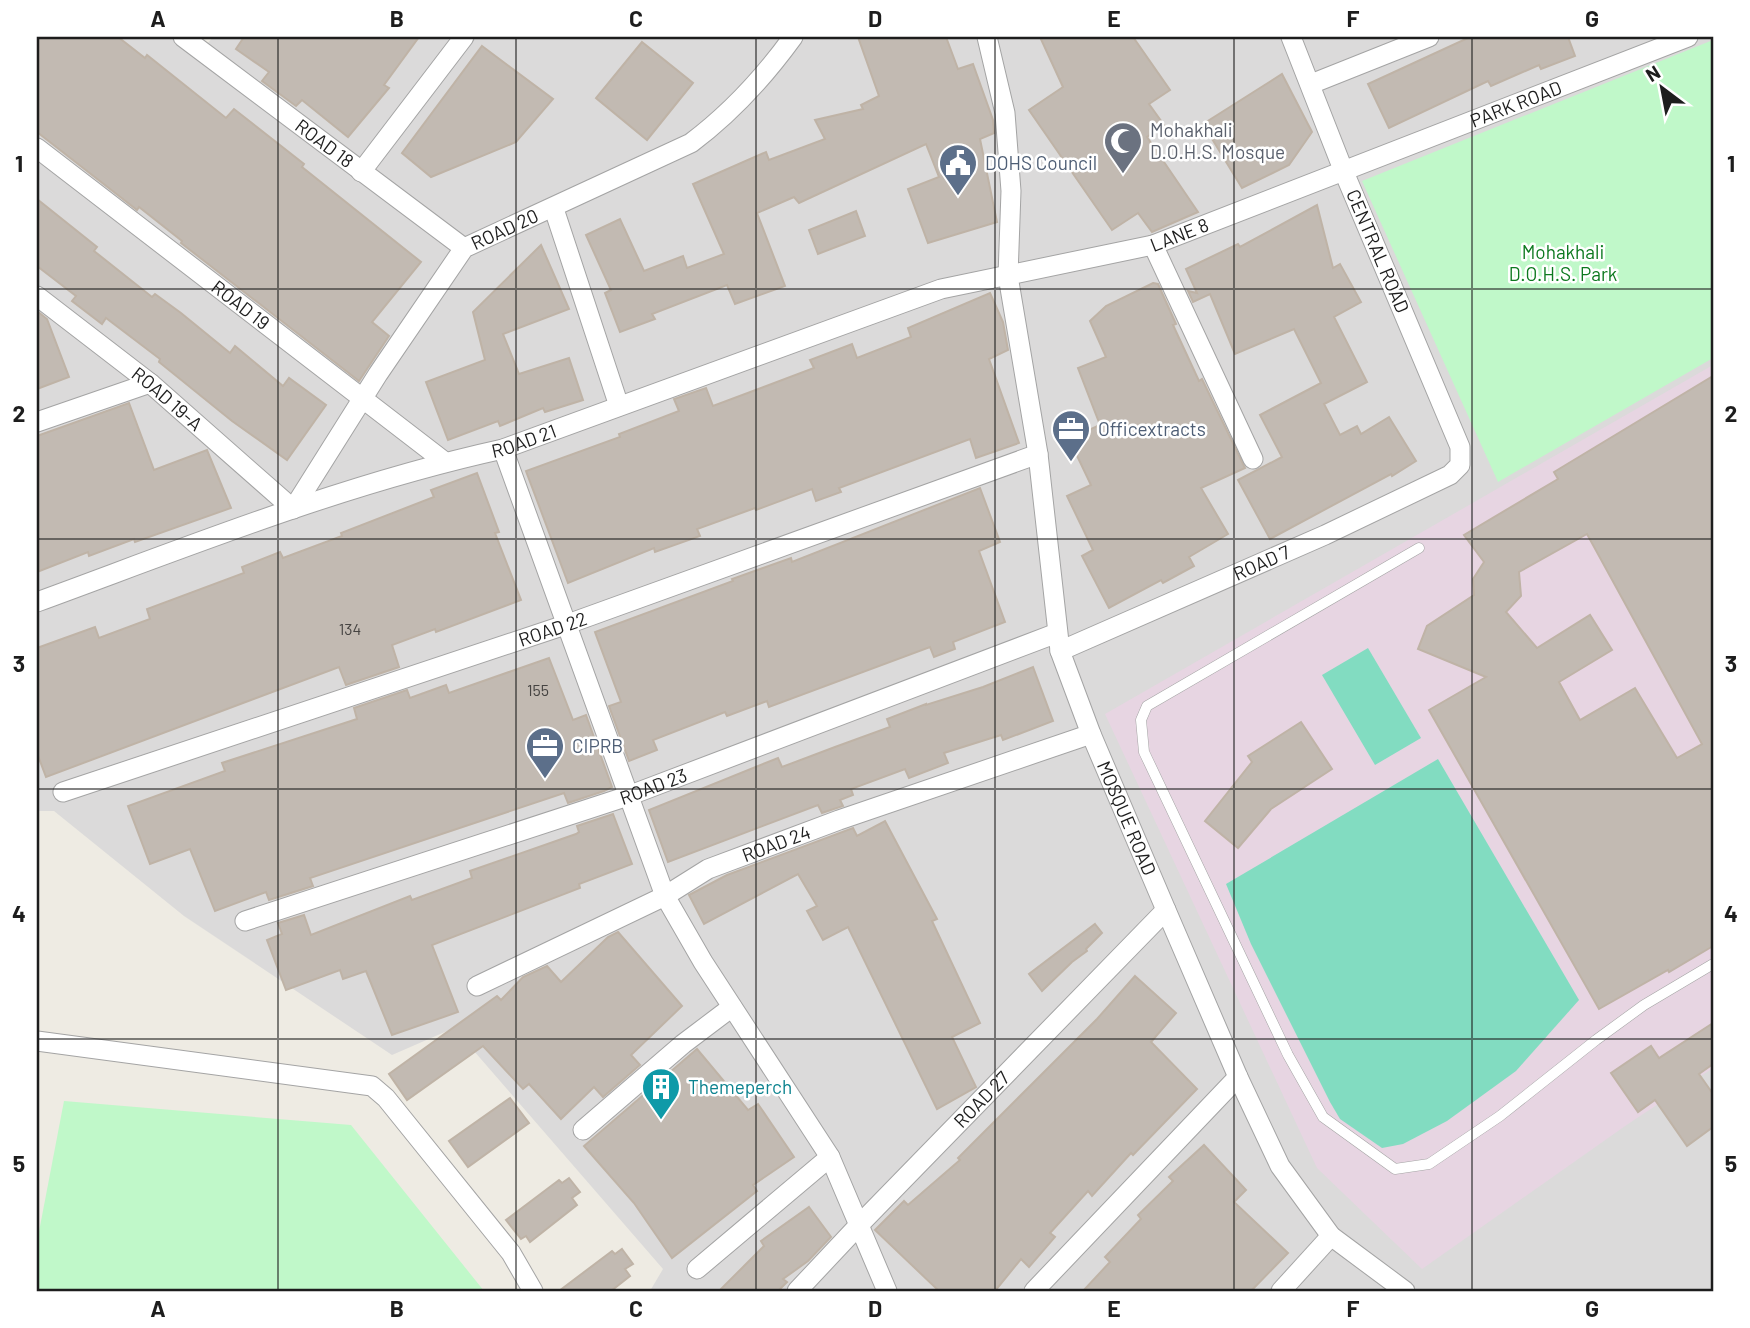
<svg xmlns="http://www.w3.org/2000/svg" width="1750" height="1328" viewBox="0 0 1750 1328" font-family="Barlow,sans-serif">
  <rect width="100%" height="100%" fill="#eeebe3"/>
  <path fill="#dbdada" d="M37,37h146l19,13 11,-13h1500v1254h-1063l13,-22 -209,-241 -62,27 -208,-139 -130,-105h-17z"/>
  <path fill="#e7d5e2" d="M1713,365v703l-85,56 -206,145 -105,-101 -212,-454z"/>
  <g fill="#c0f8c9">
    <path d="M1713,40v318l-215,124 -136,-301z"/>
    <path d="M64,1101l287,24 133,166h-447v-49z"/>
  </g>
  <g fill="#82dcc1">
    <path d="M1368,648l53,90 -46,27 -53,-90z"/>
    <path d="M1438,759l141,241 -63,71 -69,50 -44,23 -21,4 -42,-29 -10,-17 -79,-158 -25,-60z"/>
  </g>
  <g fill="#c2bab2" stroke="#bfb3a6" stroke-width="2" fill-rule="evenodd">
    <path d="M37,37h81l27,21 2,-3 79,63 8,-9 70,55 -2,3 119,95 -49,60 17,14 -30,45 -178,-138 1,-2 -43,-34 -2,3 -100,-78z"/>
    <path d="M244,37h175l-35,48 5,3 -41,49 -46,-37 -6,6 -34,-25 7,-9 -33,-23z"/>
    <path d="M858,37h88l12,32 15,-5 20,56 1,13 -14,6 17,83 -69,21 -20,-54 31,-12 -13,-33 -127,59 -5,-6 -37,16 28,73 -50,18 -8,-19 -75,29 3,5 -35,13 -15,-39 6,-3 -25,-55 34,-16 24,52 39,-15 4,12 37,-14 -31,-70 73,-32 3,8 56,-21 -10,-19 48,-11 -2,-4 18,-9z"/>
    <path d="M1040,37h93l37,53 -21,14 15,21 -17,12 51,75 -46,20 -14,-19 -26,17 -83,-120 34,-23z"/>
    <path d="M1470,37h98l7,19 -34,13 -2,-4 -48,21 -3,-5 -99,47 -21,-44z"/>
    <path d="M642,42l51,41 -46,57 -51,-42z"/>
    <path d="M482,46l71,53 -37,43 -85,35 -29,-24z"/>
    <path d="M1282,74l30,58 -23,33 -47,23 -39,-64z"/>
    <path d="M37,199l60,48 -3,4 58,46 3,-3 26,19 49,40 5,-7 48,40 6,-8 37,27 -39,55 -55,-39 -73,-59 1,-3 -54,-41 -4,6 -30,-23 4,-5 -39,-30z"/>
    <path d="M1317,205l16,63 7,-4 21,38 -27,15 33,65 -43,22 16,31 17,-9 4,8 28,-17 27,44 -24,15 -1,-2 -121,65 -32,-59 44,-23 -22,-42 61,-32 -27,-54 -59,25 -25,-60 -17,8 -5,-11 9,2 -11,-24 52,-25 2,3z"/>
    <path d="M856,211l9,25 -47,18 -9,-24z"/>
    <path d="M541,245l28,64 -66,25 16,40 50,-16 14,42 -38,12 -2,-4 -43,18 -2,-5 -50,19 -22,-58 59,-22 -12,-48z"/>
    <path d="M1153,283l5,1 18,40 -3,1 26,56 3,-2 43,89 -44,20 27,46 -39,23 5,9 -31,17 -2,-3 -52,28 -27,-52 11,-6 -26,-54 24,-11 -22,-46 31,-14 -22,-57 28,-11 -16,-36 16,-15z"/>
    <path d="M990,293l13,29 5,28 -19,9 30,84 -43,15 -6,-19 -131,49 2,4 -25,9 -4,-12 -56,21 -1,-2 -58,21 3,7 -45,16 -1,-4 -86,35 -42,-112 94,-34 -1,-3 60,-23 -5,-12 32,-11 7,18 101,-38 -4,-8 42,-16 5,14 54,-21 -3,-9z"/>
    <path d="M37,311l10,8 22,58 -32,12z"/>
    <path d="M1713,376v570l-44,26 -1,-2 -69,39 -170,-299 57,-33 -68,-28 9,-23 47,-31 -1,-16 11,-17 -20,-27 94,-56 -4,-7zM1587,534l115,210 -25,14 -42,-70 -55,32 -21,-38 53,-32 -22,-35 -53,33 -31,-36 15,-16 -2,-24z"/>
    <path d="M129,403l25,67 53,-20 24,58 -96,34 -1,-3 -45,17 -1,-4 -51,20v-136z"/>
    <path d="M477,473l22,59 -4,1 26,67 -85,32 -1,-3 -43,16 7,22 -53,18 -7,-18 -293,110 -9,-24v-105l58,-21 4,11 51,-19 -3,-10 97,-36 -2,-6 38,-15 3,6 59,-22 -1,-3 93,-36 -3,-7z"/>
    <path d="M980,488l20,54 -21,9 26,71 -52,20 2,7 -21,8 -4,-10 -161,60 -2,-6 -40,15 -2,-4 -72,28 4,10 -28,11 -20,-55 12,-4 -26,-70 138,-51 -1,-2 59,-21 1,4z"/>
    <path d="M549,658l24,62 13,-5 26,72 -8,4 -36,12 -4,-10 -254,85 3,8 -44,14 -3,-8 -51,19 -25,-62 -40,15 -22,-58 97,-35 -3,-8 135,-44 -3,-11 53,-18 3,8 36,-13 3,8z"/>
    <path d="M1033,667l20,54 -50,19 -2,-5 -57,18 4,10 -39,15 -4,-9 -54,20 2,6 -13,5 3,6 -21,7 -4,-8 -150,57 -19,-52 129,-52 4,9 53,-20 55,-20 -3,-8 39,-15v1l57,-18z"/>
    <path d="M1301,722l31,47 -61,40 -33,39 -33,-27 47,-59 -4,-6z"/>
    <path d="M613,814l19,50 -53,20 1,4 -148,57 26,67 -66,23 -26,-64 -23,8 -3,-9 -54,20 -19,-50 15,-6 -4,-11 26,-8 7,20 99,-39 2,4 60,-22 -2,-7 106,-37 3,-2 -2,-6z"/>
    <path d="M885,821l52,98 -5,2 48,102 -28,14 24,50 -39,22 -89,-182 -25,13 -16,-29 10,-5 -19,-32 -94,50 -15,-29 38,-20 126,-47 4,8z"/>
    <path d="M1095,924l7,9 -16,16 1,2 -15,11 -30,29 -13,-17z"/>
    <path d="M618,932l64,74 -51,49 9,10 -37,32 -9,-10 -33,32 -32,-35 -6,5 -40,-43 -76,54 -18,-26 108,-78 4,4 22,-23 24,-11 14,16 47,-45z"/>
    <path d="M1135,976l41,37 -25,29 46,47 -64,66 -2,-2 -39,43 -4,-5 -38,42 5,4 -26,30 -8,-8 -26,32h-56l-64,-61 29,-29 4,4 52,-45 -2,-2 139,-139z"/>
    <path d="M1713,1023v41l-14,10 14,20v33l-26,19 -32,-46 -17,12 -27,-39 40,-27 8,12z"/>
    <path d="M697,1049l51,61 10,-6 36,53 -41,28 4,6 -85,67 -38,-55 -50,-57z"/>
    <path d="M510,1098l19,25 -61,44 -19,-26z"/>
    <path d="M1204,1145l42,45 -12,12 54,51 -37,38h-168l27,-29 -5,-5 36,-38 -3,-4 35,-34 -4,-4z"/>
    <path d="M569,1178l11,14 -8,6 5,7 -47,37 -4,-6 -5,3 -15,-19 53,-40 3,3z"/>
    <path d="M809,1207l22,30 -23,24 -25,18 4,3 -9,9h-59l45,-45 -3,-5z"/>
    <path d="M622,1249l11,15 -8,5 5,7 -19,15h-52l53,-40 3,3z"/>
  </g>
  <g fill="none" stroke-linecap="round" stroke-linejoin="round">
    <defs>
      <path id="service" d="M1419,548l-272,158 -6,14 3,32 144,303 35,62 72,52 34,-5 71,-48 96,-76 48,-35 69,-41"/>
      <g id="minor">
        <path id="s1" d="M183,37l281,211"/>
        <path id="s2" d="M987,37l18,76 6,78 -3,85 30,178 22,197 31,83 75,176 72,167 42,89 51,70 74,55"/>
        <path d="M1311,84l118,-47"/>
        <path id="s3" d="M37,148l408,314"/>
        <path d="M361,172l103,-135"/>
        <path d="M554,209l65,197"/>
        <path d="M1153,245l100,214"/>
        <path id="s4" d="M37,296l113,87 143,126 85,-135 86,-126 227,-105c40,-30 73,-66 102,-106"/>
        <path d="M37,422l113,-39"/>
        <path d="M503,449l162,447 38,66 127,195 57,134"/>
        <path id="s5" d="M37,602c153,-56 306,-118 466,-153l438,-160 212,-44 535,-208"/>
        <path id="s6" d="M1060,651l265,-116 125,-60 10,-10v-18l-116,-275 -53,-135"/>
        <path id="s7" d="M63,792l502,-167 473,-171"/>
        <path id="s8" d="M245,921l383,-125 429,-163"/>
        <path id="s9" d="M477,986l188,-90 43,-27 131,-49 252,-86"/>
        <path d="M37,1041l335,45 14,12 125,155 22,38"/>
        <path d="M583,1130l100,-86 49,-37"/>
        <path d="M697,1269l133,-112"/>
        <path id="s10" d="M797,1291l62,-66 307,-315"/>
        <path d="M1034,1291l204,-214"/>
        <path d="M1281,1291l50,-55"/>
      </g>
    </defs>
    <use href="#service" stroke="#a4a4a4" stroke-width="11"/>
    <use href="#minor" stroke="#a4a4a4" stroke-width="21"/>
    <use href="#service" stroke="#fff" stroke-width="10"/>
    <use href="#minor" stroke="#fff" stroke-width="19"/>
  </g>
  <path fill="none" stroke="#1d1d1d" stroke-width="2" stroke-opacity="0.55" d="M278,37v1254M516,37v1254M756,37v1254M995,37v1254M1234,37v1254M1472,37v1254M37,289h1676M37,539h1676M37,789h1676M37,1039h1676"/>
  <defs>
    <symbol id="mosque-pin" viewBox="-11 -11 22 30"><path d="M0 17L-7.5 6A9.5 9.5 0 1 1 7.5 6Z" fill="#6b7280" stroke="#fff"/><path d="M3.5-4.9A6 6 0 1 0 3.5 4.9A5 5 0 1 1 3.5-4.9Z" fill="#fff"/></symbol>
    <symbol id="civic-pin" viewBox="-11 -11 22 30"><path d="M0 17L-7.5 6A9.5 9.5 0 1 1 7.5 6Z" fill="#5c6f8a" stroke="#fff"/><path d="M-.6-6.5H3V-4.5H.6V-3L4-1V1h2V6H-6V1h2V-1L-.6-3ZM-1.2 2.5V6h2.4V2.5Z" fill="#fff"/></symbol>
    <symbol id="office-pin" viewBox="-11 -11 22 30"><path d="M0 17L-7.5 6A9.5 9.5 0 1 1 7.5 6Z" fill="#5c6f8a" stroke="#fff"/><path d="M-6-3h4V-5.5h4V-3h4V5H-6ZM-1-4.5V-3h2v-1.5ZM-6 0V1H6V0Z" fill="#fff"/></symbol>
    <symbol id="building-pin" viewBox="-11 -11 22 30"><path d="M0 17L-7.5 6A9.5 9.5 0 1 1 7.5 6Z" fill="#0f9aa8" stroke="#fff"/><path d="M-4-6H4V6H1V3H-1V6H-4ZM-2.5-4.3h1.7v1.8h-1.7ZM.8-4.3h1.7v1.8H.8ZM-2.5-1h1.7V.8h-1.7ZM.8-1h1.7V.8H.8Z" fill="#fff"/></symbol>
  </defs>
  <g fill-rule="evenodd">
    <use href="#mosque-pin" x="1101" y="119" width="44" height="60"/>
    <use href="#civic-pin" x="936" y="141" width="44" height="60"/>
    <use href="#office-pin" x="1049" y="407" width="44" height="60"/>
    <use href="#office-pin" x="523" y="724" width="44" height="60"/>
    <use href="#building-pin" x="639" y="1065" width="44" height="60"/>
  </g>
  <g text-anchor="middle" stroke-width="5" stroke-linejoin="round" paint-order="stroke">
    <g font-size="16" fill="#464442">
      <text x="350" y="635">134</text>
      <text x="538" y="696">155</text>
    </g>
    <g font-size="19" fill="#1d1d1d" stroke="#fff">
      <text dy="7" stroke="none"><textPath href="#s5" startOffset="1563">PARK ROAD</textPath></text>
      <text dy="7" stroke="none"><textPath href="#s1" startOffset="177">ROAD 18</textPath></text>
      <text dy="7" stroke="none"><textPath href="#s4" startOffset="690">ROAD 20</textPath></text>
      <text dy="7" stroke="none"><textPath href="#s5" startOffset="1202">LANE 8</textPath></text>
      <text transform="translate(1378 251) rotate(67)" y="7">CENTRAL ROAD</text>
      <text dy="7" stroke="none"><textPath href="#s3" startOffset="257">ROAD 19</textPath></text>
      <text dy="7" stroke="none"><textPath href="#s4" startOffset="166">ROAD 19-A</textPath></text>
      <text dy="7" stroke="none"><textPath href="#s5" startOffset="513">ROAD 21</textPath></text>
      <text dy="7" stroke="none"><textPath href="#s6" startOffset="220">ROAD 7</textPath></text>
      <text dy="7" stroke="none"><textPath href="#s7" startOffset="516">ROAD 22</textPath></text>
      <text dy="7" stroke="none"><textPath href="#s8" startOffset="430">ROAD 23</textPath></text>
      <text dy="7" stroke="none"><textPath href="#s2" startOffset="800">MOSQUE ROAD</textPath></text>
      <text dy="7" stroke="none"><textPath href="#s9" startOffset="332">ROAD 24</textPath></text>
      <text dy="7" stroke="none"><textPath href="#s10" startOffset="266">ROAD 27</textPath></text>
    </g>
    <g font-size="19" fill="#5b616d" stroke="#fff" text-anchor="start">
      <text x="1150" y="137">Mohakhali<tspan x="1150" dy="22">D.O.H.S. Mosque</tspan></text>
    </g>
    <g font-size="19" fill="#4e5e75" stroke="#fff" text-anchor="start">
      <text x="985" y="170">DOHS Council</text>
      <text x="1098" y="436">Officextracts</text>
      <text x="572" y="753">CIPRB</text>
    </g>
    <g font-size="19" fill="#0d791f" stroke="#fff">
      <text x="1563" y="259">Mohakhali<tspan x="1563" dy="22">D.O.H.S. Park</tspan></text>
    </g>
    <g font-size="19" fill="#0d838f" stroke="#fff" text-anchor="start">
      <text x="688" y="1094">Themeperch</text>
    </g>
  </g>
  <rect width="1750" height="1328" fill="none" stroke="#ffffff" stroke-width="77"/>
  <g transform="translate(1662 88) rotate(328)" stroke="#ffffff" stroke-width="5" paint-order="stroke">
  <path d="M0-5L12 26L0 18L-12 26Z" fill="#1d1d1d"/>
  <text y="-10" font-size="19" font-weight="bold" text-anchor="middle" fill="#1d1d1d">N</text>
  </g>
  <rect x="38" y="38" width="1674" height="1252" fill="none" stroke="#1d1d1d" stroke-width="2.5"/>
  <g font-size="23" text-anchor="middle" font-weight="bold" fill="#1d1d1d">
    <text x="158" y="27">A</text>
    <text x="397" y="27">B</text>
    <text x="636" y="27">C</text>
    <text x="875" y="27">D</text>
    <text x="1114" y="27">E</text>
    <text x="1353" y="27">F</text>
    <text x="1592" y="27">G</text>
    <text x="19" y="172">1</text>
    <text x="1731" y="172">1</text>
    <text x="19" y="422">2</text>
    <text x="1731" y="422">2</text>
    <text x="19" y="672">3</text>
    <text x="1731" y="672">3</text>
    <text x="19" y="922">4</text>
    <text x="1731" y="922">4</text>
    <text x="19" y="1172">5</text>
    <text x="1731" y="1172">5</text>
    <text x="158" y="1317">A</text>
    <text x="397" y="1317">B</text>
    <text x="636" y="1317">C</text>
    <text x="875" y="1317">D</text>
    <text x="1114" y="1317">E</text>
    <text x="1353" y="1317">F</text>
    <text x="1592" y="1317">G</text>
  </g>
</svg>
